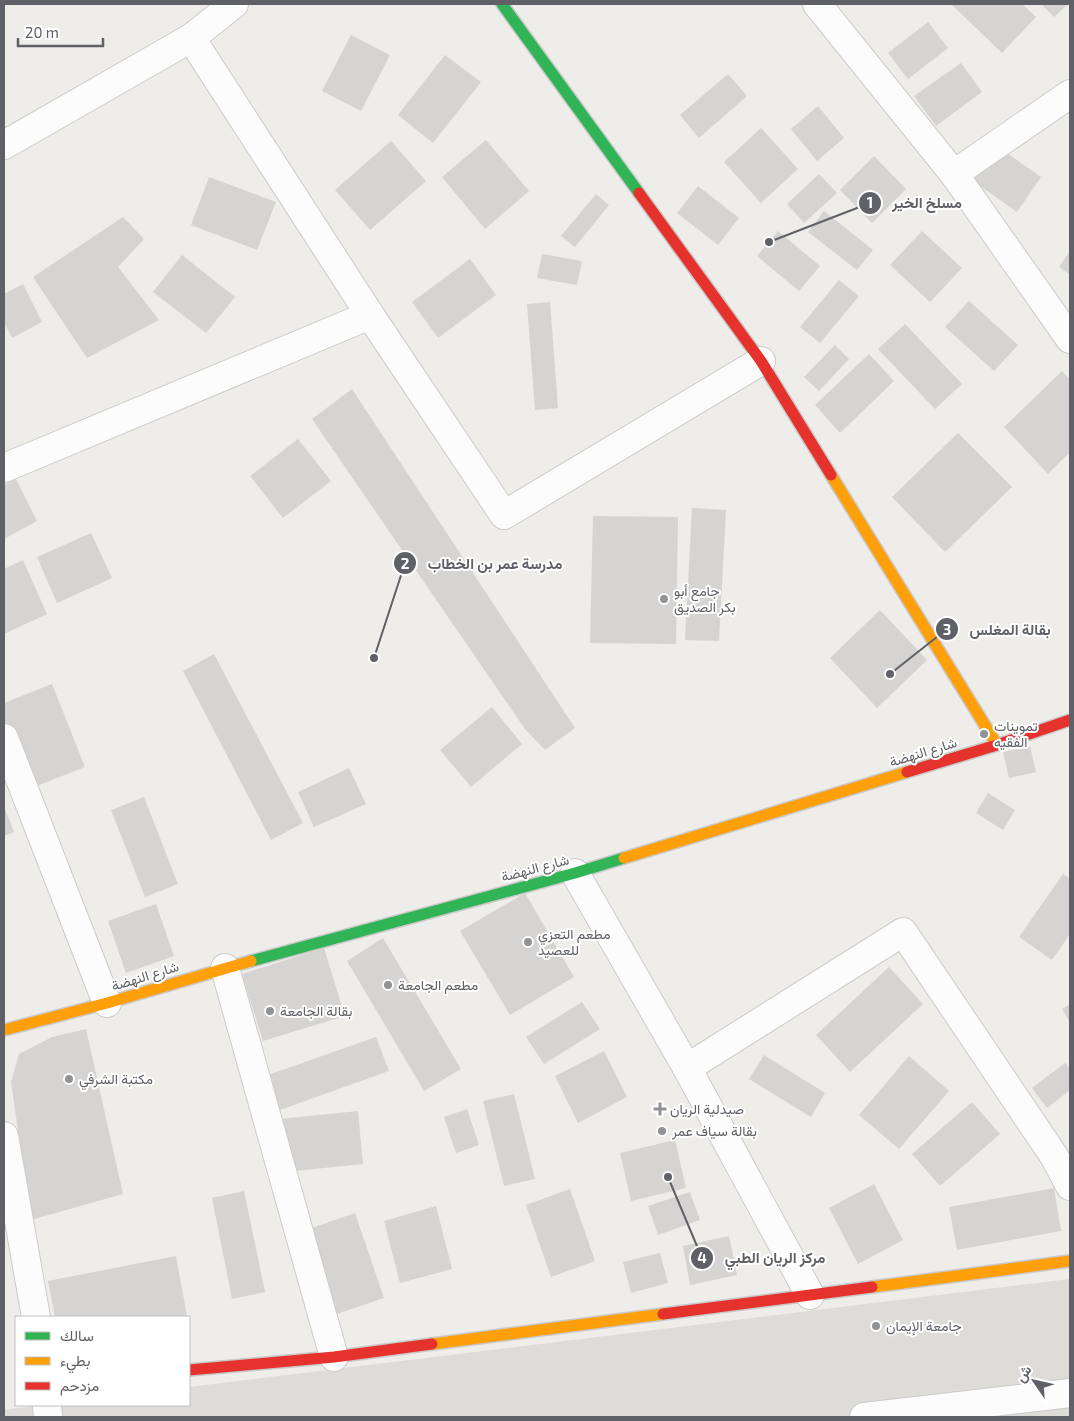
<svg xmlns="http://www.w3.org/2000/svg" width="1074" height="1421" viewBox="0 0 1074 1421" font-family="'Exo 2',Vazirmatn,sans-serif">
  <rect width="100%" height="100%" fill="#eeede9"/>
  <path fill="#dedcd8" d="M1070,1279v138h-1066v-7l39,-5h146v-18z"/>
  <g fill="#d5d4d2">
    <path d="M951,4h71l14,13 -34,36z"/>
    <path d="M1041,4h27l-14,13z"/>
    <path d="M928,22l20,26 -40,31 -20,-26z"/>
    <path d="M351,35l39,20 -29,56 -39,-20z"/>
    <path d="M445,55l36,27 -48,61 -35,-28z"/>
    <path d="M961,63l21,29 -46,34 -22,-30z"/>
    <path d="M728,74l19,22 -48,42 -19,-23z"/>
    <path d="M818,106l26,32 -27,23 -26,-32z"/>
    <path d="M761,128l37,41 -37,34 -37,-41z"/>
    <path d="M486,140l43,51 -44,38 -43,-52z"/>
    <path d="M391,141l35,40 -56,49 -35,-40z"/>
    <path d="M997,146l44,31 -24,35 -44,-31z"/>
    <path d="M874,156l32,33 -34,34 -32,-33z"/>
    <path d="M819,174l18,19 -33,30 -17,-19z"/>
    <path d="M209,177l67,25 -19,48 -66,-25z"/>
    <path d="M698,186l41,32 -21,27 -41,-32z"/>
    <path d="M596,194l13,11 -34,42 -14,-11z"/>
    <path d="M824,211l49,39 -16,20 -49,-38z"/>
    <path d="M123,217l21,22 -26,28 41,53 -72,38 -54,-81z"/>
    <path d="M778,231l42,35 -21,25 -42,-35z"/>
    <path d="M922,231l40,37 -32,34 -40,-37z"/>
    <path d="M1070,251v24l-11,-8z"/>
    <path d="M542,254l40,7 -5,24 -40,-7z"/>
    <path d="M182,255l53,42 -29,36 -53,-41z"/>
    <path d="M470,259l26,36 -58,43 -26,-36z"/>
    <path d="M839,280l20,16 -39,47 -20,-16z"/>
    <path d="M23,284l19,38 -30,16 -8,-16v-28z"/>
    <path d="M969,301l49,44 -24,26 -49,-44z"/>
    <path d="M550,302l8,106 -23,2 -8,-106z"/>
    <path d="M905,324l57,60 -27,25 -57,-60z"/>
    <path d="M835,345l14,14 -30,32 -15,-14z"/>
    <path d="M869,354l25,27 -54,52 -25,-28z"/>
    <path d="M1062,371l8,9v72l-22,22 -44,-47z"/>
    <path d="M352,389l223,339 -30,22 -20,-21 -213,-310z"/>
    <path d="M958,433l54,54 -67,65 -53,-55z"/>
    <path d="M298,439l33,42 -48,37 -33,-42z"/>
    <path d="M16,479l21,42 -33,18v-54z"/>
    <path d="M692,508l34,2 -7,131 -34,-1z"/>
    <path d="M593,516l85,1 -2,127 -86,-1z"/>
    <path d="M91,533l21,45 -55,25 -20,-46z"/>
    <path d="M23,560l24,54 -43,20v-65z"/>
    <path d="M880,610l47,50 -50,48 -47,-50z"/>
    <path d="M214,654l89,169 -32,17 -88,-169z"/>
    <path d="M52,684l33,83 -56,22 -25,-65v-21z"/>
    <path d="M492,707l30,37 -51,43 -31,-37z"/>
    <path d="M1030,746l6,26 -27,6 -6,-26z"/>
    <path d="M349,768l17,36 -52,23 -16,-35z"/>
    <path d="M988,793l27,17 -12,20 -27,-17z"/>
    <path d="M144,797l34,87 -33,13 -34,-87z"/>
    <path d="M4,807l10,25 -10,4z"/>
    <path d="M1063,874l7,5v55l-18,26 -33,-23z"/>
    <path d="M525,893l49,84 -64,38 -50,-84z"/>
    <path d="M156,904l18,52 -48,17 -18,-52z"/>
    <path d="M383,938l78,131 -37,22 -77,-130z"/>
    <path d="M324,948l21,68 -82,25 -21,-67z"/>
    <path d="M889,967l34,37 -73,68 -34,-37z"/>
    <path d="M582,1002l18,27 -56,35 -18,-27z"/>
    <path d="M1070,1004v19l-8,-14z"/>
    <path d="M86,1029l37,165 -92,26 -20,-138 8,-28 33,-17z"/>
    <path d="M376,1037l13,34 -109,39 -12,-35z"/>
    <path d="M604,1051l23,46 -49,26 -23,-47z"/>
    <path d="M764,1055l61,38 -14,24 -62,-38z"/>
    <path d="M909,1056l40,35 -50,58 -40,-34z"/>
    <path d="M1065,1063l5,6v21l-23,18 -15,-20z"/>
    <path d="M514,1094l21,85 -31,7 -21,-85z"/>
    <path d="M972,1102l28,32 -60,52 -28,-32z"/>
    <path d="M467,1109l12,36 -23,8 -12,-36z"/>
    <path d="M358,1111l5,53 -78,8 -5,-53z"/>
    <path d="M675,1140l11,48 -55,13 -11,-48z"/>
    <path d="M874,1184l29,56 -45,24 -29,-56z"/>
    <path d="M1054,1188l7,43 -104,19 -8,-43z"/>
    <path d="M570,1189l25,72 -44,16 -25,-72z"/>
    <path d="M244,1191l21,101 -33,7 -20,-101z"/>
    <path d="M690,1192l10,28 -42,15 -10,-29z"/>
    <path d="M436,1206l16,63 -52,14 -16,-62z"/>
    <path d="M355,1213l29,85 -53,18 -28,-85z"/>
    <path d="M729,1236l8,39 -47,10 -7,-39z"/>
    <path d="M660,1253l8,30 -37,10 -8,-31z"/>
    <path d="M176,1256l11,60 -132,1 -7,-36z"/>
  </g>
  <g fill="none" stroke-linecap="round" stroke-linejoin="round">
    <defs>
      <g id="street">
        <path d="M817,4l137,170 116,165"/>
        <path d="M191,38l179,277 134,200 257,-154"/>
        <path d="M4,145l187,-107 43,-34"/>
        <path d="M954,174l116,-80"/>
        <path d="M4,468l366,-153"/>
        <path d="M4,738l103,265"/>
        <path d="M575,873l112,195 123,227"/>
        <path d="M225,968l109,389"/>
        <path d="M687,1068l216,-136 151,224 16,30"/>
        <path d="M4,1136l32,181"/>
        <path d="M47,1405l1,12"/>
        <path d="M864,1417l206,-24"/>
      </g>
      <g id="fast">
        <path d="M502,4l137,189"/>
        <path d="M251,961l324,-88 49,-15"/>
      </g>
      <g id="slow">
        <path d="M831,475l166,270"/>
        <path d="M624,858l283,-86"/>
        <path d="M4,1030l103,-27 144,-42"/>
        <path d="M872,1287l198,-26"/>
        <path d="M432,1344l231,-30"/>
      </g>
      <g id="jam">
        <path d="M639,193l122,168 70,114"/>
        <path d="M907,772l90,-27 73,-25"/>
        <path d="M663,1314l209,-27"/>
        <path d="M189,1370l145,-13 98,-13"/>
      </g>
    </defs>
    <use href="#street" stroke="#cbcbca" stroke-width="30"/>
    <use href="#fast" stroke="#c9c9ca" stroke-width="14"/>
    <use href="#slow" stroke="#c9c9ca" stroke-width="14"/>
    <use href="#jam" stroke="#c9c9ca" stroke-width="14"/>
    <use href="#street" stroke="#fcfcfc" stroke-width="28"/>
    <use href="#fast" stroke="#30b455" stroke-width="11"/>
    <use href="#slow" stroke="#ff9f0a" stroke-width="11"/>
    <use href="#jam" stroke="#e5322d" stroke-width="11"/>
  </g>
  <g fill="#919294" stroke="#fff" stroke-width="2">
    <circle cx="664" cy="599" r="5"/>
    <circle cx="984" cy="734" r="5"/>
    <circle cx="528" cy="942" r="5"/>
    <circle cx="388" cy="985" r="5"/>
    <circle cx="270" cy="1011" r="5"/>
    <circle cx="69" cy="1079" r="5"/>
    <path d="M657.5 1101.5h5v5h5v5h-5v5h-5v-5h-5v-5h5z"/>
    <circle cx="662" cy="1131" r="5"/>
    <circle cx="876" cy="1326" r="5"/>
  </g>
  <g text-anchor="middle" stroke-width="4" stroke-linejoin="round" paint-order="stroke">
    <g font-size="14" fill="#5f6166" stroke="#fff" text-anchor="start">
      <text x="674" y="596">جامع أبو<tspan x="674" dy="16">بكر الصديق</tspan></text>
      <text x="994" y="731">تموينات<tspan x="994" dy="16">الفقيه</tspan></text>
      <text x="538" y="939">مطعم التعزي<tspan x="538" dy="16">للعصيد</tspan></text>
      <text x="398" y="990">مطعم الجامعة</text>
      <text x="280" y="1016">بقالة الجامعة</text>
      <text x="79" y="1084">مكتبة الشرفي</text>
      <text x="670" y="1114">صيدلية الريان</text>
      <text x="672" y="1136">بقالة سياف عمر</text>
      <text x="886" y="1331">جامعة الإيمان</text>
    </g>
    <g font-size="14" fill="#5f6166" stroke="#fff">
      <text transform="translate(923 752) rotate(-17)" y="5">شارع النهضة</text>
      <text transform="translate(535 868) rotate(-15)" y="5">شارع النهضة</text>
      <text transform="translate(145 976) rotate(-17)" y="5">شارع النهضة</text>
    </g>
  </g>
  <path fill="none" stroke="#5f6166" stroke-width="2" d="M769 242L870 203M374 658L405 563M890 674L947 629M668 1177L702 1258"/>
  <g fill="#5f6166" stroke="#fff" stroke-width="2">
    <circle cx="769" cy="242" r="5"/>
    <circle cx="374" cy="658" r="5"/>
    <circle cx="890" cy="674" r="5"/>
    <circle cx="668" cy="1177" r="5"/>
    <circle cx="870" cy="203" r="12"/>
    <circle cx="405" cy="563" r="12"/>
    <circle cx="947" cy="629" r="12"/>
    <circle cx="702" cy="1258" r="12"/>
  </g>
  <g font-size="15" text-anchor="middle" font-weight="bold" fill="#fff">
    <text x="870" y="208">1</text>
    <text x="405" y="569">2</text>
    <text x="947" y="635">3</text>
    <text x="702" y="1263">4</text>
  </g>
  <g font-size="15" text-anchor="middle" font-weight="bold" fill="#5f6166" stroke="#fff" stroke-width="4" stroke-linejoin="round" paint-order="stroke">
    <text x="927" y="208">مسلخ الخير</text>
    <text x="495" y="569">مدرسة عمر بن الخطاب</text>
    <text x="1010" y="635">بقالة المغلس</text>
    <text x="775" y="1263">مركز الريان الطبي</text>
  </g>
  <rect width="1074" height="1421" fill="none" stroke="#5f6166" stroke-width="10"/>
  <rect x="15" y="1316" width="175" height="90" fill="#ffffff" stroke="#bfc0c2"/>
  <rect x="25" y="1332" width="25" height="8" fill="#30b455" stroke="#bfc0c2"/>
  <text x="60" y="1341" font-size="15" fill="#5f6166">سالك</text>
  <rect x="25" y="1357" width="25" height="8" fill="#ff9f0a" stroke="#bfc0c2"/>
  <text x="60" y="1366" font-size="15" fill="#5f6166">بطيء</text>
  <rect x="25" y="1382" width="25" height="8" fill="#e5322d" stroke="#bfc0c2"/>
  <text x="60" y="1391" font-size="15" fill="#5f6166">مزدحم</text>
  <g transform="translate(1034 1381) rotate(304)" stroke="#ffffff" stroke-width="4" paint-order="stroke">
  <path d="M0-4L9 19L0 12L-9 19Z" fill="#5f6166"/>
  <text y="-8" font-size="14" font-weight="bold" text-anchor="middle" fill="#5f6166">ش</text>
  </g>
  <path d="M18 38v8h85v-8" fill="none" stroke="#5f6166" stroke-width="2.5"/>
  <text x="25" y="38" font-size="15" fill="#5f6166" stroke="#ffffff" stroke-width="4" paint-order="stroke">20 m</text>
</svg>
